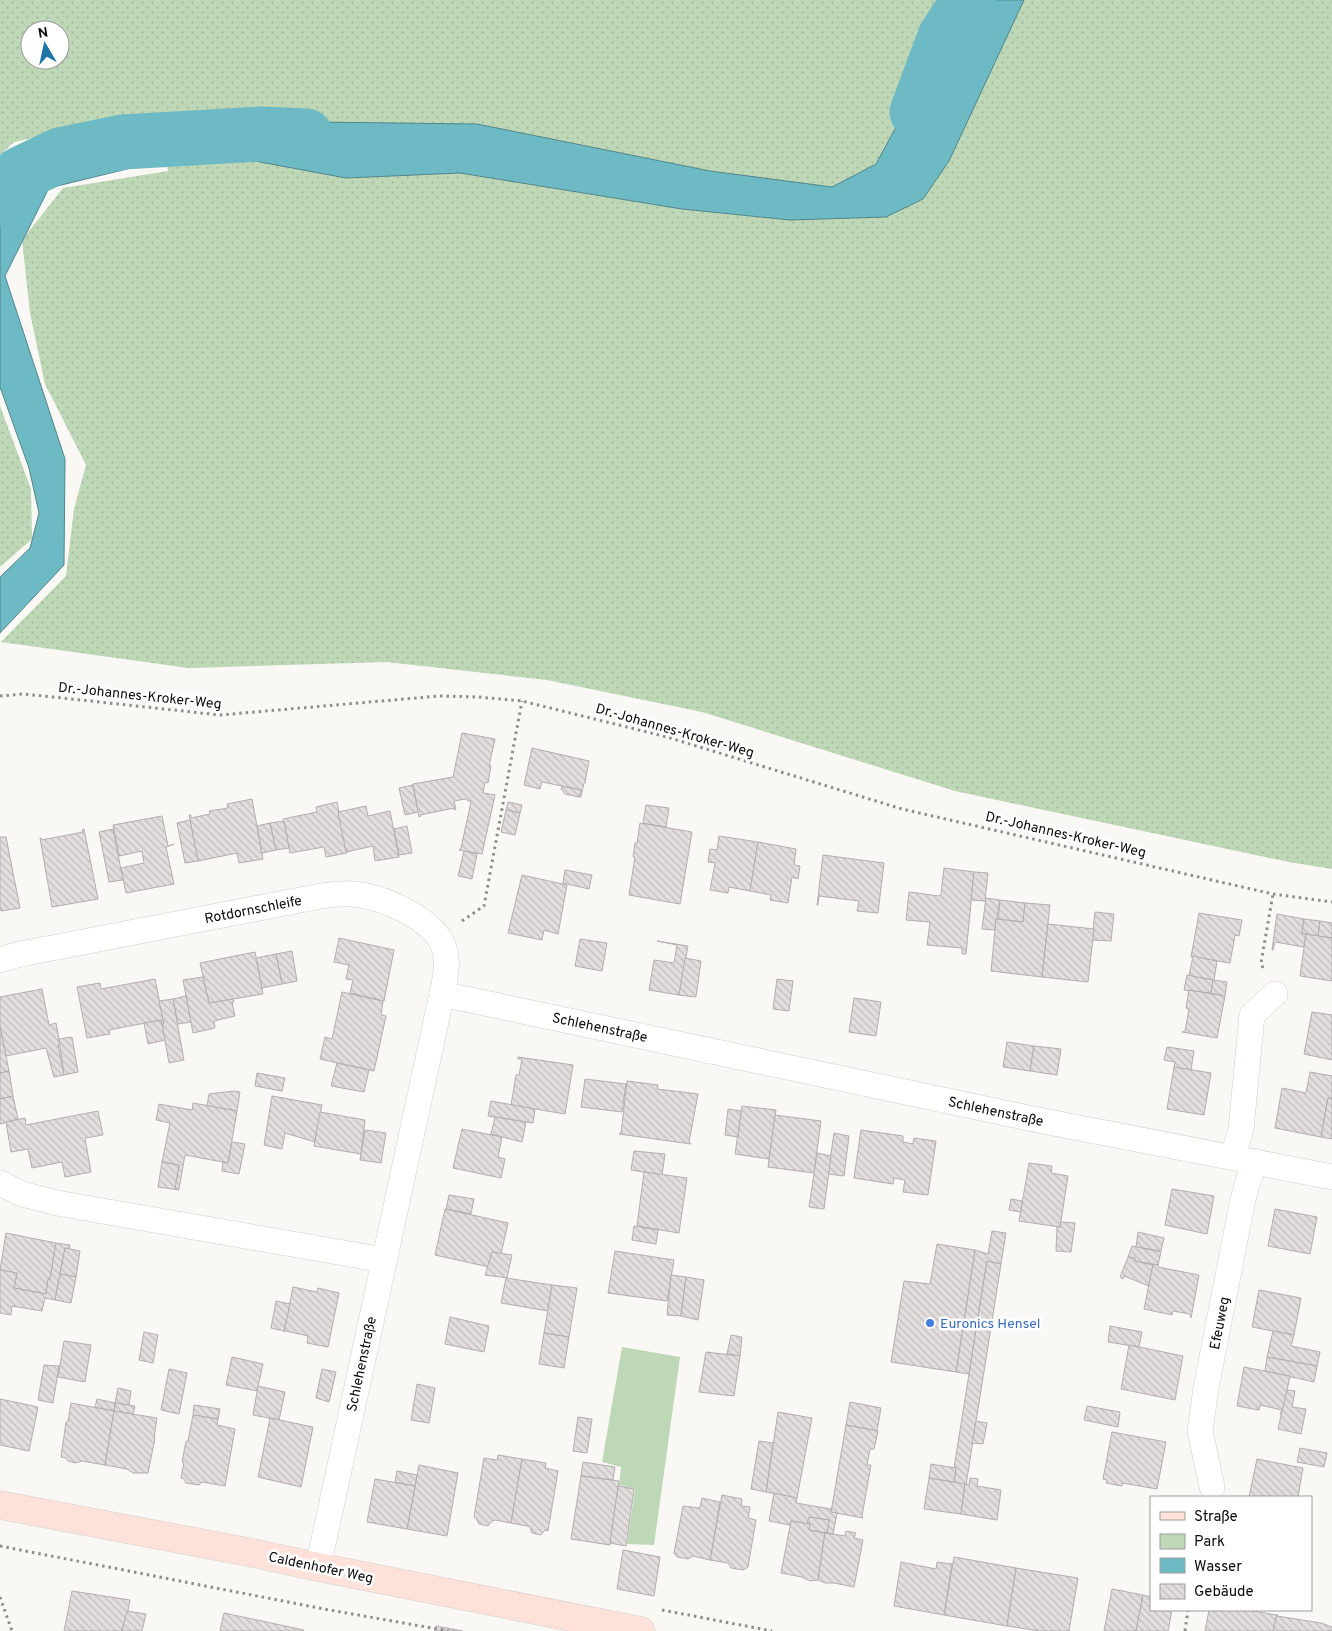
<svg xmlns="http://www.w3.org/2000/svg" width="1332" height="1631" viewBox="0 0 1332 1631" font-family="Overpass,sans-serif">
  <defs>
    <pattern id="grass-dots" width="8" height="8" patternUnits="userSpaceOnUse" patternTransform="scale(1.25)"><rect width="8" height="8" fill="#bed7b6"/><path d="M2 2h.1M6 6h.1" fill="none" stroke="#a2b79b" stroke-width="1.8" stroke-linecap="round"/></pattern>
    <pattern id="building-back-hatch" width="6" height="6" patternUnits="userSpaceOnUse" patternTransform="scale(1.25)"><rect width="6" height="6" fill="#e2dedd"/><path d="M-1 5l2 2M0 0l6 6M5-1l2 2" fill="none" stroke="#c1bdbc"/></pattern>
  </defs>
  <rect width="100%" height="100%" fill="#f9f8f4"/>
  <g fill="url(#grass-dots)" fill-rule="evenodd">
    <path d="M0,0h1332v869l-43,-7 -334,-71 -253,-79 -155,-32 -161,-18 -198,6 -187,-26 65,-66 8,-67 12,-44 -41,-81 -15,-71 -8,-73 41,-52 105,-17 -6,-52h-37l-111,23 -14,13zM30,30h30v30h-30z"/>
    <path d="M0,406l31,83 1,50 -32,28z"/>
  </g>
  <path fill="#bed7b6" d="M622,1347l58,10 -26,188 -27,-1 8,-55 -16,-4 2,-18 -19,-5z"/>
  <g fill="#6ebac4" stroke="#51868c">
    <path d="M965,0h59l-75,161 -26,38 -37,18 -96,3 -108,-11 -222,-36 -114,5 -113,-21 -6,-36 250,3 233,47 122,16 44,-23z"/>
    <path d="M162,128l2,32 -115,28 -44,88 60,183 -1,106 -64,68v-56l30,-29 9,-35 -10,-45 -29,-81v-207l26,-26 69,-17z"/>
  </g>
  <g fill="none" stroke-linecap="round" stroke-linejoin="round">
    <g stroke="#6ebac4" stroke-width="55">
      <path d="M917,112l28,-75 24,-37"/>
      <path d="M0,198l20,-24 40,-19 63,-13 138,-8 45,2"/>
    </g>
  </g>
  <g fill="url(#building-back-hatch)" stroke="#b2aeae">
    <path d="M462,733l33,6 -6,27h2l-3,17 -3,-1 -2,11 12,2 -13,59 -23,-4 2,-2 10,-46 -6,-3 -11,2 2,8 -2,1v-2l-34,7 1,1 -2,1 -6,-33 40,-7z"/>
    <path d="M532,748l57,13 -4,21h1l-2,1 -3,14h-2l2,-7 -19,-4 -20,-4 -2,7 -16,-4z"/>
    <path d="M413,785l5,27 -13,3 -6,-27z"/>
    <path d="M562,786l19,4 -2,7 -14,-3 -4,-5z"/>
    <path d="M252,799l11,60 -24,4 -2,-10 -39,8 -9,-46h2v3l19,-4 -1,-3 19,-3 -1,-4z"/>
    <path d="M337,802l10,51 -21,4 -2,-10 -34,6 -7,-34 34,-7 -1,-5z"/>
    <path d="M508,802l14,3 -2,8 -14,-3z"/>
    <path d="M646,805l23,3 -3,19 -23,-4z"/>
    <path d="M366,806l2,10 22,-5 9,46 -24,4 -2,-15 -27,6 -8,-40z"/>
    <path d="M506,810l14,3 -5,22 -14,-3z"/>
    <path d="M162,816l6,30 6,-2 -8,3 8,37 -48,9 -5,-25 23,-5 -2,-12 -23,5 -6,-31z"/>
    <path d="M190,820l8,41 -13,2 -8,-40z"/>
    <path d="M284,821l5,27 -13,2 -6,-27z"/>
    <path d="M270,823l6,27 -14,3 -5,-27z"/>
    <path d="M640,823l52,9 -12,72 -51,-9 6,-38h-2l2,-14h2z"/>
    <path d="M407,826l5,27 -13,2 -5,-26z"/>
    <path d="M84,829l14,70 -46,8 -12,-69h1l1,2 41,-8 -1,-2z"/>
    <path d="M113,829l10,51 -14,2 -10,-50z"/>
    <path d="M719,836l39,6 -8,49 -21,-4 -1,6 -18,-3 5,-27 -7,-1 2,-13 7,1z"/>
    <path d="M0,837h6l14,71 -19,3 -1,-4z"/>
    <path d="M758,842l38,7 -2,16 6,1 -2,13 -6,-2 -4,26 -18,-3 1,-5 -21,-4z"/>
    <path d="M464,851l13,3 -5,25 -14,-3z"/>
    <path d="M823,855l61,8 -6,50 -21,-2 2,-10 -40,-5 -1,9h-1z"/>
    <path d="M944,868l30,4 -8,82h-4v-6l-35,-3 3,-23 -24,-2 3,-28 30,4 2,-2z"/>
    <path d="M565,870l27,5 -3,14 -26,-6z"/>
    <path d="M974,872l14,1 -3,28 -14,-1z"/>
    <path d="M522,875l45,10 -9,49 -14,-4 -2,10 -34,-7z"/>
    <path d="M986,898l14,2 -5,30 -13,-1z"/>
    <path d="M1000,900l25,3 -2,19 -25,-3z"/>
    <path d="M1025,903l25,2 -8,72 -51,-6 5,-52 27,3z"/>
    <path d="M1095,912l19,2 -3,27 -19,-1z"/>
    <path d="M1199,913l43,7 -3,16 -4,-1 -5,28 -39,-6z"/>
    <path d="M1277,914l27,5 -2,14 4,1 -2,13 -29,-5 -2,8h-1z"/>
    <path d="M1304,919l16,2 -2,15 -16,-3z"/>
    <path d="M1320,921l12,2v15l-14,-2z"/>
    <path d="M1048,924l46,5 -6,53 -46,-5z"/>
    <path d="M1306,934l26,4v43l-32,-5z"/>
    <path d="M339,938l55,12 -10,51 -34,-8 3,-13 -7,-1 3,-14 -15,-3z"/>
    <path d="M580,939l27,4 -5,28 -27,-5z"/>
    <path d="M657,941l31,5 -9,49 -30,-5 5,-30 20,3 3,-18z"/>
    <path d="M292,951l5,30 -15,3 -6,-30z"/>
    <path d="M255,952l8,42 -54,9 -9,-40z"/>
    <path d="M276,954l6,30 -20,4 -6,-30z"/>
    <path d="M1193,956l24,5 -3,19 -25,-4z"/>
    <path d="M685,958l16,3 -5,36 -17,-2z"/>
    <path d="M1187,975l26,5 -2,13 -27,-3z"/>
    <path d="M203,977l6,26 24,-4 1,3h-2l3,14 -21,5 1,7 -22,5 -10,-53z"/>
    <path d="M155,979l9,45h-2l-1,-4 -52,10 1,4 -23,4 -10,-51 23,-4 1,6z"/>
    <path d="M777,979l16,2 -4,30 -16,-2z"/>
    <path d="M1213,980l14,2 -2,14 -14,-3z"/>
    <path d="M42,989l7,36 7,-2 4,22h-2l6,30 -10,2 -8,-29 -40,8 -6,-30v-29z"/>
    <path d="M1189,990l36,6 -8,42 -35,-6 3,-1 4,-22 -3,-1z"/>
    <path d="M342,992l41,9 -2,14 5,1 -12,55 -54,-12 5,-22 7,2z"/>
    <path d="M186,996l5,26 -13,2 -5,-25z"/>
    <path d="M854,998l27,4 -5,34 -27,-4z"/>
    <path d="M173,999l11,61 -15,3 -7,-39h2l-5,-23z"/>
    <path d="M1312,1012l20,3v45l-28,-6z"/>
    <path d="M161,1020l4,20 -17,4 -4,-21z"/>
    <path d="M0,1026l9,45 -9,2z"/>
    <path d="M72,1037l6,35 -14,3 -5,-36z"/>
    <path d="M1007,1042l27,4 -4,25 -27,-4z"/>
    <path d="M1034,1046l27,3 -4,26 -27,-4z"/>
    <path d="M1167,1047l27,4 -3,19 -17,-3 1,-5 -11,-2z"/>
    <path d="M518,1057l55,8 -8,49 -54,-9 5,-30h3l3,-16h-4z"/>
    <path d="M337,1063l32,7 -5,22 -33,-6z"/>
    <path d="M1174,1067l37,6 -7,42 -37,-6z"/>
    <path d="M9,1071l4,25 -13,3v-26z"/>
    <path d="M1310,1072l22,4v23l-4,-1 -7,39 -46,-9 7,-40 24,5z"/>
    <path d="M257,1073l28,5 -3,13 -27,-5z"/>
    <path d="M585,1079l41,5 -4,28 -41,-5z"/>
    <path d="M627,1081l31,4 -1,4 41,5 -9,48 2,2 -72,-10 2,-1z"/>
    <path d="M234,1091l6,1 -3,19 -30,-5 2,-12z"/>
    <path d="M13,1096l5,23 -18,5v-25z"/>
    <path d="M272,1096l50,9 -7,37 -30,-9 -3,16 -18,-4z"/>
    <path d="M1328,1098l4,1v40l-11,-2z"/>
    <path d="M491,1101l44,8 -2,14 -45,-7z"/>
    <path d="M193,1103l44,8 -9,52 -43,-8 -6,34 -4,-1 4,-23 -17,-3 8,-39 -14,-3 3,-16 33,6z"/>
    <path d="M742,1106l34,4 -7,49 -34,-5z"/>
    <path d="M728,1109l13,2 -3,26 -13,-2z"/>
    <path d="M98,1111l5,24 -18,3 6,34 -26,5 -3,-15 -30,6 -4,-19 -17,3 -5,-30 19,-4 1,7z"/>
    <path d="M320,1112l45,8 -4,34 -47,-8z"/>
    <path d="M775,1115l46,6 -7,52 -46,-6z"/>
    <path d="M495,1117l31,5 -4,20 -31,-8z"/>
    <path d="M462,1129l40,8 -4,20 7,2 -4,19 -48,-10z"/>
    <path d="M365,1130l21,3 -5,30 -21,-3z"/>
    <path d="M861,1130l42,6v6l10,2 1,-6 22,3 -8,54 -25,-3 2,-12 -11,-2 -1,6 -39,-6z"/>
    <path d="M834,1133l15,3 -5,40 -16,-2z"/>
    <path d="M232,1142l13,2 -6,30 -17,-3 1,-9 5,1z"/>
    <path d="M634,1151l31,3 -3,21 -31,-5z"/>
    <path d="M817,1153l14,3 -7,53 -15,-2z"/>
    <path d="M162,1162l17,3 -4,23 4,2 -21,-3z"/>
    <path d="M1029,1163l23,3 -1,7 17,3 -8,51 -41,-6z"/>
    <path d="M644,1172l43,6 -8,55 -42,-7z"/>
    <path d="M1172,1189l42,7 -7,38 -42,-9z"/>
    <path d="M449,1195l25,4 -3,15 -25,-5z"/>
    <path d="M1011,1199l11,2 -1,11 -12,-2z"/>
    <path d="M445,1209l63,14 -7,31 -9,-2 -3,15 -54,-12z"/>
    <path d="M1275,1209l42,8 -7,37 -42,-8z"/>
    <path d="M1061,1222l14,1 -4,29 -15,-1 1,-24h3z"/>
    <path d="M634,1226l24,4 -2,14 -24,-4z"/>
    <path d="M992,1231l14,2 -5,31 -14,-3 -18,113 -13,-2 19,-122 13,4z"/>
    <path d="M1138,1232l26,6 -3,13 -25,-4z"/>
    <path d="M6,1233l50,10 -6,36h-2l-2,15 -32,-6 3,-15 -17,-3z"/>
    <path d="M56,1243l14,2 -1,4 -4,-1 -10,52 -10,-2 -3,13 -30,-5 -1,9 -11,-2v-43l17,3 -3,15 32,6 2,-15h2z"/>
    <path d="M937,1244l38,6 -19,122 -65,-10 13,-81 26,3z"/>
    <path d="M1132,1246l29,6 -3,13 -23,-4v-3l-7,-1z"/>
    <path d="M65,1248l15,3 -4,26 -16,-3z"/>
    <path d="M615,1251l59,9 -7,41 -59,-8z"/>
    <path d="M492,1252l20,3 -5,23 -22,-3z"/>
    <path d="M1128,1257l7,1v3l18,4 -4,21 -25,-10 -1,3 -3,-2z"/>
    <path d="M987,1261l14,3 -35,221 -12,-3 2,-14h-2z"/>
    <path d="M1153,1264l5,1v2l41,8 -8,43 -1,-4 -17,-3 -1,4 -28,-6z"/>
    <path d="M60,1274l16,3 -5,26 -16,-3z"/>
    <path d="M671,1275l15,2 -5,39 -14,-1z"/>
    <path d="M686,1277l18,3 -6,40 -17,-4z"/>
    <path d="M506,1278l46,7 -4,26 -47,-8z"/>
    <path d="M552,1285l25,3 -8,49 -25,-4z"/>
    <path d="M293,1287l24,5 1,-4 21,5 -11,54 -21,-4 1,-7 -22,-5 -2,1z"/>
    <path d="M1259,1290l42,8 -7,37 -42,-8z"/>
    <path d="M276,1301l14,3 -6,27 -13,-3z"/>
    <path d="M450,1317l39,9 -5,26 -39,-8z"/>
    <path d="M1110,1326l32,6 -3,15 -31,-5z"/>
    <path d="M1273,1331l21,4 -3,11 29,6 -3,14 -50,-9z"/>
    <path d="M144,1332l14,3 -5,28 -14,-3z"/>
    <path d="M544,1333l25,4 -5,31 -25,-4z"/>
    <path d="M731,1335l11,2 -2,19 -13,-2z"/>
    <path d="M64,1341l27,4 -6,37 -27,-5z"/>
    <path d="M1129,1345l54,11 -8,44 -54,-11z"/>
    <path d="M706,1352l34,4 -6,40 -35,-4z"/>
    <path d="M232,1357l31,7 -6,27 -31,-6z"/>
    <path d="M1267,1357l50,9 -3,16 -49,-11z"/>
    <path d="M44,1365l15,1 -6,37 -15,-3z"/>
    <path d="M1244,1367l46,9 -8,39 -2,-1 2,-4 -22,-5 -1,5 -22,-4z"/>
    <path d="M169,1369l18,4 -8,41 -18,-4z"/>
    <path d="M322,1369l14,3 -7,30 -13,-4z"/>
    <path d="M417,1384l18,4 -6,35 -18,-3z"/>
    <path d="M258,1386l27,6 -6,28 -26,-5z"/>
    <path d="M118,1388l13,3 -2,14 -14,-2z"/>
    <path d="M1287,1390l8,1 -3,16 14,2 -5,25 -23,-5z"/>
    <path d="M0,1399l38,8 -9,44 -29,-6z"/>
    <path d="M97,1399l18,4 -1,8 -19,-4z"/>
    <path d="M850,1402l31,6 -4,23 -31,-6z"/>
    <path d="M71,1403l43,8 -9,54 -23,-4 -7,2 -7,-2 -2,-3 -5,-1 5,-35h2z"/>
    <path d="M116,1403l19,3 -2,8 -19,-3z"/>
    <path d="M194,1405l26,4 -2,10 -25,-4z"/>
    <path d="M1087,1406l33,6 -2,15 -34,-7z"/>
    <path d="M114,1411l43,7 -3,20h1l-7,35h-15l-6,-4 -22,-4z"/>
    <path d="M778,1412l34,6 -15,80 -31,-6z"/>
    <path d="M193,1415l25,4 -1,6 18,4 -10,57 -23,-4 -3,3 -13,-2 -2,-4 -3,-1 3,-16h-2l4,-21h2z"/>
    <path d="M578,1417l14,2 -5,34 -14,-2z"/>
    <path d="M270,1418l43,9 -12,60 -43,-10z"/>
    <path d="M976,1421l11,2 -4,21 -11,-1z"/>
    <path d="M846,1425l32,6 -4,18h-4l-3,16h4l-9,51 1,2 -32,-6z"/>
    <path d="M1112,1432l54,10 -9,47 -35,-6v3l-16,-3 1,-3 -4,-1z"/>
    <path d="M759,1441l14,2 -7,49 -15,-3z"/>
    <path d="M1300,1448l27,5 -3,14 -27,-5z"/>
    <path d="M498,1455l24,4 -11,64 -16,-3 -3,1 -4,5 -9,-2 -3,-6 -2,-1 10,-59 13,2z"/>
    <path d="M522,1459l24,4 -1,5 13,3 -10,60 -3,-1 -4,5 -9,-2 -2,-6 -3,-1 -16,-3z"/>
    <path d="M1257,1459l46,9 -5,29h-49z"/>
    <path d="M583,1462l32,5 -2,13 -32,-4z"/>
    <path d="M931,1464l25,4 -2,14 -25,-4z"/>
    <path d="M419,1465l39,8 -11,63 -40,-7z"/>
    <path d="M397,1471l20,4 -2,11 -20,-4z"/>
    <path d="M581,1476l38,5 -9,64 -39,-6z"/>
    <path d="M929,1478l36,6 -4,30 -37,-5z"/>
    <path d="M970,1478l8,1 -1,7 24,4 -4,30 -36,-6 4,-30 4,1z"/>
    <path d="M375,1479l40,7 -8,43 -40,-7z"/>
    <path d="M618,1486l16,3 -8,57 -16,-3z"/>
    <path d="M774,1493l23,5 -1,5 35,6v3l6,1 -4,21 -6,-1 2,-13 -20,-3 -2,7 -16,-3 -1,4 -21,-4z"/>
    <path d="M722,1495l20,4 -1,7 9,1 -2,11 8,2 -8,47 -5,3 -12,-2 -3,-5 -18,-3z"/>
    <path d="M702,1498l18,4 -10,58 -17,-4 -5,3 -11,-2 -3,-4 9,-47 17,2z"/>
    <path d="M809,1517l20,3 -2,13 -18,-3 1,-6h-3z"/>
    <path d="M791,1521l19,3 -1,6 16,3 -7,47 -8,1 -8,-4 -21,-4z"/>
    <path d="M846,1531l10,2 -2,5 9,2 -9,47 -20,-4h-9l-7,-3 7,-47 20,3z"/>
    <path d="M623,1550l37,7 -6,39 -37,-7z"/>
    <path d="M954,1557l62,11 -9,58 -63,-11z"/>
    <path d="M901,1562l35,7 1,-7 15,2 -8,51 -50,-9z"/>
    <path d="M1016,1568l62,10 -9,53h-29l-33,-5z"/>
    <path d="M1112,1589l31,6 -7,36h-32z"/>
    <path d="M72,1591l58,9 -5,26 -2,-1 -1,6h-58z"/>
    <path d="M1143,1595l8,2v13h21l-4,21h-32z"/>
    <path d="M1209,1610h39l28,5 1,-1 -4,17h-68z"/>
    <path d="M127,1611l19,3 -4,17h-20z"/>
    <path d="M224,1613l80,17 -1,1h-83z"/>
    <path d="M1277,1614v2l44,7 11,4v4h-59z"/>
    <path d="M436,1626l27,5h-28z"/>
  </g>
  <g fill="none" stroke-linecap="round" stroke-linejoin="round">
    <defs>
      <g id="street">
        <path d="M0,960l16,-5 305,-59c10,-1 20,-3 31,-2 29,2 82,24 92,54 5,15 1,31 -2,46"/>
        <path d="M1233,1157l8,-28 11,-114 23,-21"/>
        <path d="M0,1183l22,11 35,9 327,57"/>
        <path d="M1212,1487l-12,-56 6,-43 37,-189 11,-38"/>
        <path d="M318,1567l124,-573 591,125 299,58"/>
      </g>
      <path id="secondary" d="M0,1505l248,47 70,15 323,64"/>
    </defs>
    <use href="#street" stroke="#d0cfcc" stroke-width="26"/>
    <use href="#secondary" stroke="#d0cfcc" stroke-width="29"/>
    <g stroke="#8e8d8a" stroke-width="3" stroke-dasharray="2.5 4" stroke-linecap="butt">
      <path d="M0,696l23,-2 30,3 167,18 219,-19 39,1 44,4 145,36 235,72 371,85 59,8"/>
      <path d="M462,921l22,-15 38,-205"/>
      <path d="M1263,968l-2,-5 12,-69"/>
      <path d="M0,1546l324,63 125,22"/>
      <path d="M0,1597l12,34"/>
      <path d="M662,1610l110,21"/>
      <path d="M1185,1631l3,-21"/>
    </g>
    <use href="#street" stroke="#fff" stroke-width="25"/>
    <use href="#secondary" stroke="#fee2d9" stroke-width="28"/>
  </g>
  <circle fill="#3f7fe0" stroke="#fff" stroke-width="2" cx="930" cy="1323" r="5"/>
  <g text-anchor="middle" stroke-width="5" stroke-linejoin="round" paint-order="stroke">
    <g font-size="14" fill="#0c0b0a" stroke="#fff">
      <text transform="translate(140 695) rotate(6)" y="5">Dr.-Johannes-Kroker-Weg</text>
      <text transform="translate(675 730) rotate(16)" y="5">Dr.-Johannes-Kroker-Weg</text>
      <text transform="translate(1066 834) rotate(13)" y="5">Dr.-Johannes-Kroker-Weg</text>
      <text transform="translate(253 909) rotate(-11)" y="5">Rotdornschleife</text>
      <text transform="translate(600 1027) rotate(12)" y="5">Schlehenstraße</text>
      <text transform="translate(996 1111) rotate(12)" y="5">Schlehenstraße</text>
      <text transform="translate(1219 1323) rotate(-79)" y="5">Efeuweg</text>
      <text transform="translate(361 1364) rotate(-78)" y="5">Schlehenstraße</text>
      <text transform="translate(321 1567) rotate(12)" y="5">Caldenhofer Weg</text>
    </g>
    <g font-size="14" fill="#366cbe" stroke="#fff" text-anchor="start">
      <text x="940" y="1328">Euronics Hensel</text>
    </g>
  </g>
  <rect x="1150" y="1496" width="162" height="115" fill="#ffffff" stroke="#9e9d9d"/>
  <rect x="1160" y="1512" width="25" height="8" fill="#fee2d9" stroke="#9e9d9d"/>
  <text x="1194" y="1521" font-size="15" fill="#0c0b0a">Straße</text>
  <rect x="1160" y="1534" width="25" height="15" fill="#bed7b6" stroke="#9e9d9d"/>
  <text x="1194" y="1546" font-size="15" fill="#0c0b0a">Park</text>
  <rect x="1160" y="1558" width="25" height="15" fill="#6ebac4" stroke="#9e9d9d"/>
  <text x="1194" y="1571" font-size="15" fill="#0c0b0a">Wasser</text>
  <rect x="1160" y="1584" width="25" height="15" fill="url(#building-back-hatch)" stroke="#9e9d9d"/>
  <text x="1194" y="1596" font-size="15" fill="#0c0b0a">Gebäude</text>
  <g transform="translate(45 45) rotate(351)"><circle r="24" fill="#ffffff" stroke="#9e9d9d"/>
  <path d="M0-4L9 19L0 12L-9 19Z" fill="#1d76a5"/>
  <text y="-8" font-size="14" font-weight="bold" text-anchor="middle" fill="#0c0b0a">N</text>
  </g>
</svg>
